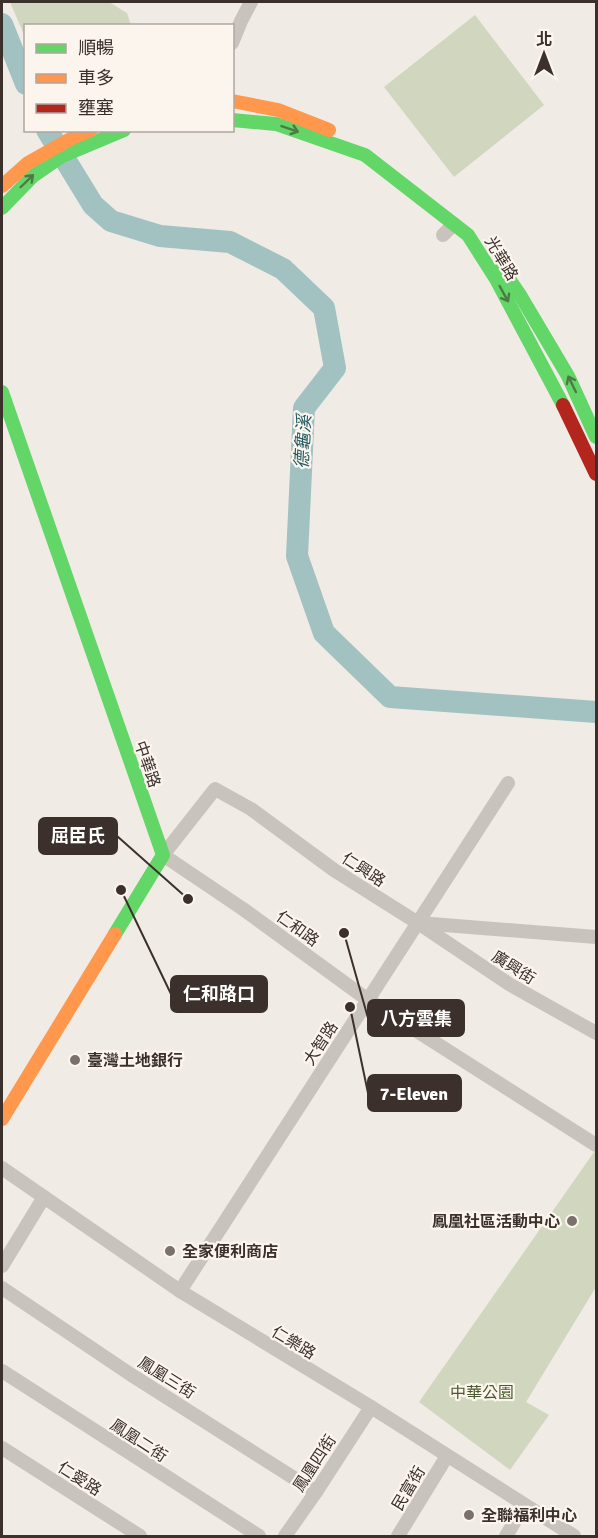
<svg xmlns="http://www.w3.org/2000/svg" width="598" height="1538" viewBox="0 0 598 1538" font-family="Signika,'Noto Sans TC',sans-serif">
  <rect width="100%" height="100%" fill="#f0ebe5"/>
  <g fill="#d1d6bf">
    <path d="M10,2h99l18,11 4,12 -105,1 -1,11z"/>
    <path d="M475,15l69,90 -90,72 -70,-90z"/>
    <path d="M594,1152l2,1v134l-70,115 23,13 -39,55 -91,-68z"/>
  </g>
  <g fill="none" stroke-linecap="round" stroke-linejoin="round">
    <g stroke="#a1c2c1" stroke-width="22">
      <path d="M2,24l24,60"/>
      <path d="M47,130l46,75 18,16 49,15 70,6 53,27 41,39 11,60 -31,40 -7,148 27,77 66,64 206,15"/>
    </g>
    <g stroke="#c9c3be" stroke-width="14">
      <path d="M232,43l9,-22 10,-19"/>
      <path d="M443,235l11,-11"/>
      <path d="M419,923l177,14"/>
      <path d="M596,1033l-87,-49 -91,-61 -84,-53 -83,-61 -36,-20 -52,66 80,54 125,91 228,145"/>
      <path d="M2,1168l178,123 191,116 203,129"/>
      <path d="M2,1266l42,-69"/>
      <path d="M2,1288l128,86 186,118"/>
      <path d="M180,1291l328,-508"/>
      <path d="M2,1371l257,165"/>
      <path d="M2,1448l138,88"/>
      <path d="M285,1536l31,-44 55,-85"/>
      <path d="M398,1536l49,-80"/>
      <path d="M506,1536l18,-30"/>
    </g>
    <g stroke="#63d668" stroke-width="14">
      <path d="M232,120l44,4 89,31 103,80 28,44 67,126"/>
      <path d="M2,208l31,-32 29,-20 62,-26"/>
      <path d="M500,266l20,29 48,81 28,61"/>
      <path d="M2,392l161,463 -48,79"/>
    </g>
    <g stroke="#ff974d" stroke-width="14">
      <path d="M232,101l46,9 51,20"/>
      <path d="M2,186l26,-23 46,-26 17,-7"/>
      <path d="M2,1119l113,-185"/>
    </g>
    <path stroke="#b3261e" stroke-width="14" d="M563,405l33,69"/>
  </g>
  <defs><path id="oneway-shaft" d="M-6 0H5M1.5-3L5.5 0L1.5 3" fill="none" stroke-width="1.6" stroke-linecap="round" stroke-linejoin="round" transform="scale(1.5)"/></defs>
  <g stroke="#4d7b46">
    <use href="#oneway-shaft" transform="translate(290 129) rotate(19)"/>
    <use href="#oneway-shaft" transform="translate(27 181) rotate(-44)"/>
    <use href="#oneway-shaft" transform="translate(504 294) rotate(61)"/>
    <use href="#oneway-shaft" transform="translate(572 384) rotate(-116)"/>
  </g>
  <g fill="#7a716c" stroke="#fbf5ee" stroke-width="2">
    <circle cx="75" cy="1060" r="6"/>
    <circle cx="572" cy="1221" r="6"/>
    <circle cx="170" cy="1251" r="6"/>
    <circle cx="469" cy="1515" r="6"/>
  </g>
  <g text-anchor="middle" stroke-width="4.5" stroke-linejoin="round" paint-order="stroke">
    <g font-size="16" fill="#3b302b" stroke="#fbf5ee">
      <text transform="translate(502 258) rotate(59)" y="6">光華路</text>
      <text transform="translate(148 764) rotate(71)" y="6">中華路</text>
      <text transform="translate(364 869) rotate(33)" y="6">仁興路</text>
      <text transform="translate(298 928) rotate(36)" y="6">仁和路</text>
      <text transform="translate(514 967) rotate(32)" y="6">廣興街</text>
      <text transform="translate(320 1043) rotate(-57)" y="6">大智路</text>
      <text transform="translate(294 1342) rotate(31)" y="6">仁樂路</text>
      <text transform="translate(167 1377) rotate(32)" y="6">鳳凰三街</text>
      <text transform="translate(139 1440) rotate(33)" y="6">鳳凰二街</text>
      <text transform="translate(314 1463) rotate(-57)" y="6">鳳凰四街</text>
      <text transform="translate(80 1478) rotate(33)" y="6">仁愛路</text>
      <text transform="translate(408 1488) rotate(-59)" y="6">民富街</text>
    </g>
    <g font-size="16" font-weight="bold" fill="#3b302b" stroke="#fbf5ee" text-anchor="start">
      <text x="87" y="1066">臺灣土地銀行</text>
      <text x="560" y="1227" text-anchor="end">鳳凰社區活動中心</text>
      <text x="182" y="1257">全家便利商店</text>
      <text x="481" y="1521">全聯福利中心</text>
    </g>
    <g font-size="16" fill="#4a5a2e" stroke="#fbf5ee">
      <text x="482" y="1398">中華公園</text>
    </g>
    <g font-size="18" font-style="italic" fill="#1f5a5e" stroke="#fbf5ee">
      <text transform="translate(303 442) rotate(-87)" y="6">德龜溪</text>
    </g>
  </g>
  <path fill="none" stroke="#3b302b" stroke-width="2" d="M188 899L117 836M121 890L171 994M344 933L368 1018M350 1007L368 1093"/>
  <g fill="#3b302b" stroke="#fbf5ee" stroke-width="2">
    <circle cx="188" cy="899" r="6"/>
    <circle cx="121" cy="890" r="6"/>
    <circle cx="344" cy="933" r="6"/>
    <circle cx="350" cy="1007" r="6"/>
  </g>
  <g fill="#3b302b" stroke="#3b302b" stroke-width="2">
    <rect x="39" y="818" width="78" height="36" rx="6"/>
    <rect x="171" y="976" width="96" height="36" rx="6"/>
    <rect x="368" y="1000" width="96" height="36" rx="6"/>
    <rect x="368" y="1075" width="93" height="36" rx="6"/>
  </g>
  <g font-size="18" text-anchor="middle" font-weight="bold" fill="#fff">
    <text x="78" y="842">屈臣氏</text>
    <text x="219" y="1000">仁和路口</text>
    <text x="416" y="1025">八方雲集</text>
    <text x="414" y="1100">7-Eleven</text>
  </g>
  <rect width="598" height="1538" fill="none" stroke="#3b302b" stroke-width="6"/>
  <rect x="24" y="24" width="210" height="108" fill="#fbf5ee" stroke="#aea6a0" stroke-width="1.5"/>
  <rect x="36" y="44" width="30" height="9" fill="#63d668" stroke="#aea6a0" stroke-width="1.5"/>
  <text x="78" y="54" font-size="18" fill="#3b302b">順暢</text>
  <rect x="36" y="74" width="30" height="9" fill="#ff974d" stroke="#aea6a0" stroke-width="1.5"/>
  <text x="78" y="84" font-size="18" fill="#3b302b">車多</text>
  <rect x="36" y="104" width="30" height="9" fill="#b3261e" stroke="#aea6a0" stroke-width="1.5"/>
  <text x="78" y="114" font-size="18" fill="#3b302b">壅塞</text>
  <g transform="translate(544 54)" stroke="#fbf5ee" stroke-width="4.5" paint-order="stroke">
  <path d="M0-4.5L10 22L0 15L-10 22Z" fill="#3b302b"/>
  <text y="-9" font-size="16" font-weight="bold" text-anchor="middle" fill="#3b302b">北</text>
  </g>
</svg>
